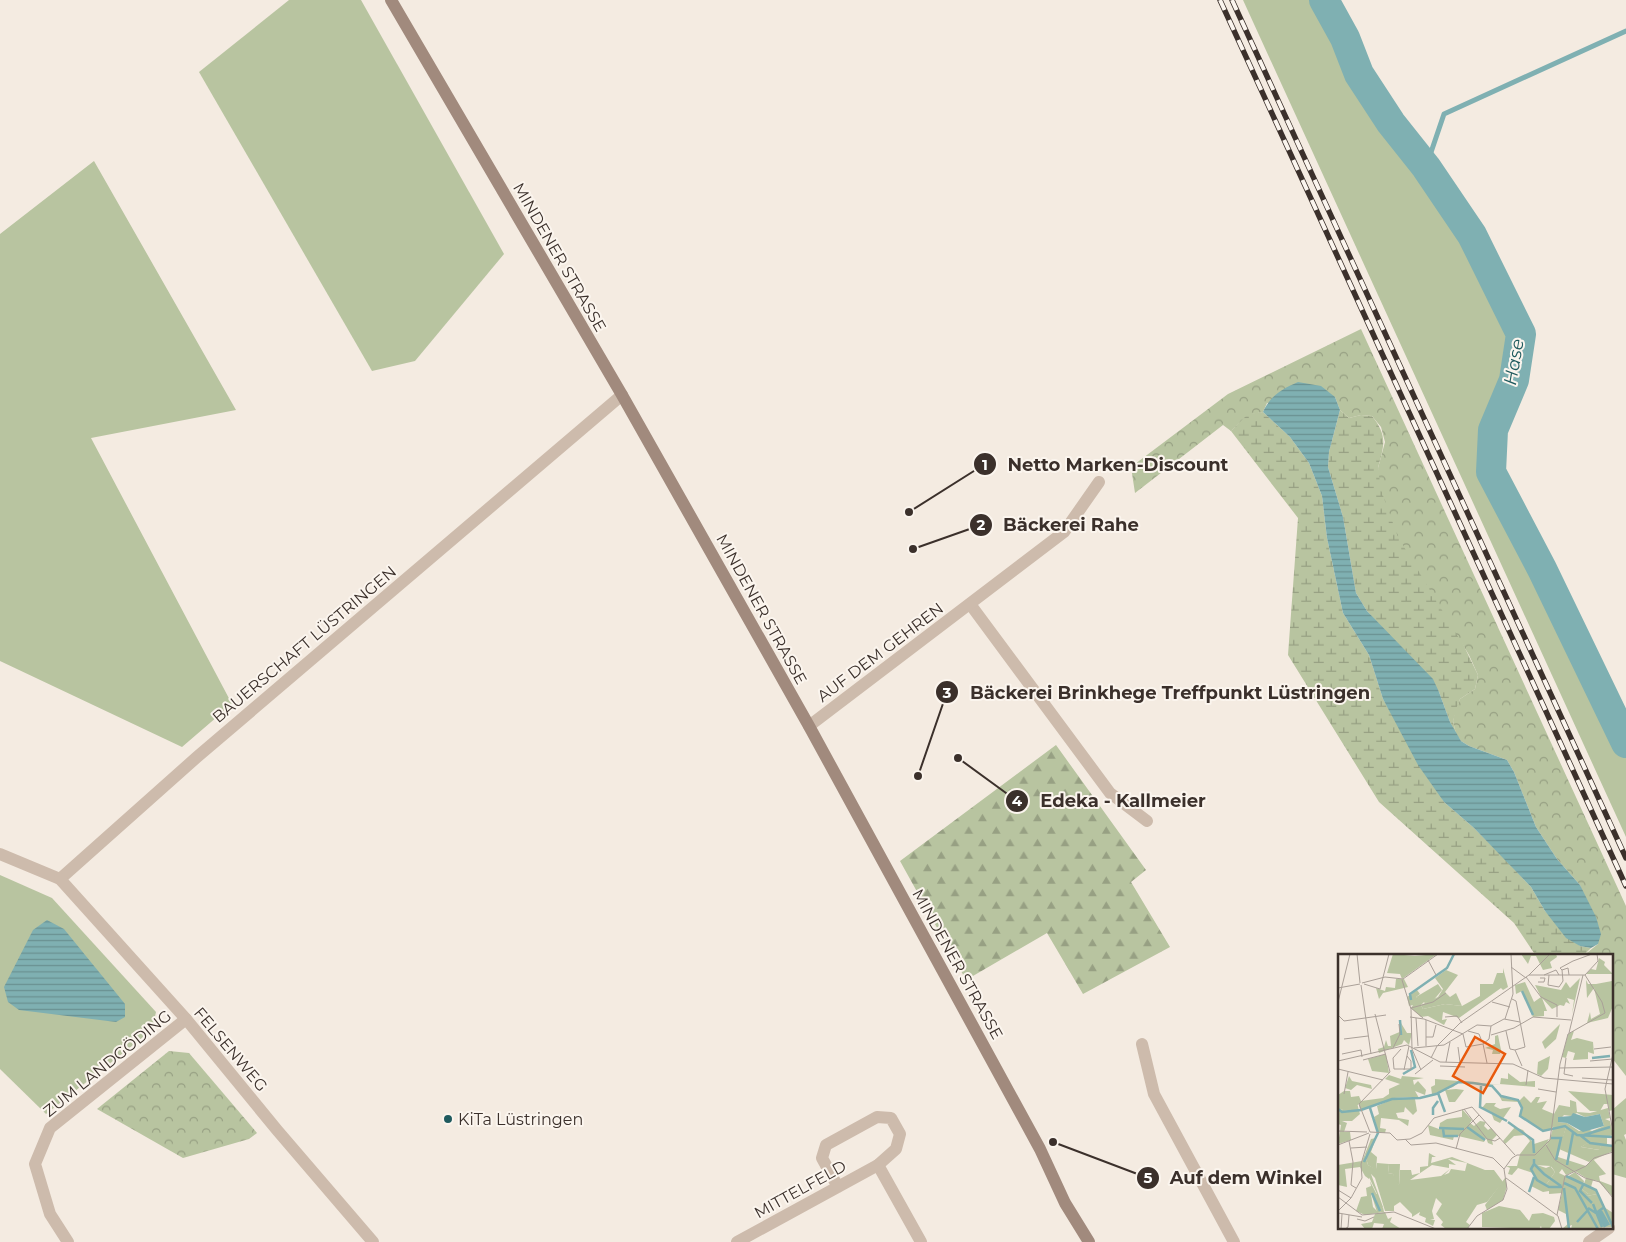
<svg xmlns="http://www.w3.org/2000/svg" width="1626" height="1242" viewBox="0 0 1626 1242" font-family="Montserrat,sans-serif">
  <defs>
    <pattern id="forest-firs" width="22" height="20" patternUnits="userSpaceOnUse" patternTransform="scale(1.25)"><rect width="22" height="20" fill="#b8c4a0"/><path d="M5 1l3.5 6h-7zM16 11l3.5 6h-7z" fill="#97a083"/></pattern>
    <pattern id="wetland-marsh" width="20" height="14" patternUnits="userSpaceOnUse" patternTransform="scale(1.25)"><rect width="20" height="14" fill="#b8c4a0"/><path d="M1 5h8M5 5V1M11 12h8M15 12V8" fill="none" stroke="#97a083"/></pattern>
    <pattern id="park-crowns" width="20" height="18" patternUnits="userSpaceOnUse" patternTransform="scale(1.25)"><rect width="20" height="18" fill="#b8c4a0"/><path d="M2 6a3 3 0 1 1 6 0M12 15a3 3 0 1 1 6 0" fill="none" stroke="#97a083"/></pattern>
    <pattern id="water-rules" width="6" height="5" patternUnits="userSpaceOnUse" patternTransform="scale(1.25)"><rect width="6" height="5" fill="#7fb0b2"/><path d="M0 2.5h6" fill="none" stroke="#699091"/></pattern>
  </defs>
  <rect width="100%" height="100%" fill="#f4ebe1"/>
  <g fill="#b8c4a0">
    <path d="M289,0h72l143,254 -89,107 -43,10 -173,-299z"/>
    <path d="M1243,0h81l21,38 14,36 32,49 35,44 46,68 49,99 -7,46 -21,50 -2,42 51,97 84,174v94z"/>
    <path d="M94,161l142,249 -145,28 141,266 -50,43 -182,-86v-427z"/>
    <path d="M0,875l52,23 104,114 -4,18 -106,84 -46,-45z"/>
  </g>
  <path fill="url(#forest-firs)" d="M1056,745l90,125 -15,12 39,65 -87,47 -36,-61 -81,47 -66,-119z"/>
  <g fill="url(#wetland-marsh)">
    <path d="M1340,410l9,8 12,-3 11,1c16,20 12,29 6,52l100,207 -3,14 -15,10 -7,22 3,13 -6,-12 -11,-30 -72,-81 -11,-18 -13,-76 -15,-50 1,-15z"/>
    <path d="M1263,412l27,25 19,26 13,33 5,42 16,75 26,42 14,44 61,103 30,26 29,29 28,30 14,24 35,35 11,2 -8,8h-47l-22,-33 -135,-121 -91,-147 10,-137 -67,-87 16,-17z"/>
  </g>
  <g fill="url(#park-crowns)">
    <path d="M1361,329l265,577v170l-14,-18v-102h-29l15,-12 -18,-59 -23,-26 -21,-32 -22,-55 -7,-12 -38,-14 -8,-5 -5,-7 -3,-13 2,-9 5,-13 15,-10 3,-14 -9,-20 -71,-118 -17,-47 -3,-22 7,-26 -4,-15 -9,-11 -11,-1 -12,3 -9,-8 -5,-13 -68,6 -4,9 -16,3 -16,16 -8,-6 -88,68 -4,-26 97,-73z"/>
    <path d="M169,1051l20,2 68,80 -8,6 -66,19 -86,-49z"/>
    <path d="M1626,1098v36l-2,1 2,5v38l-14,-4v-64z"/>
  </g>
  <g fill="url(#water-rules)">
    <path d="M1298,382l23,4 14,11 5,13 -11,42 -1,15 15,50 13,76 11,18 66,68 6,13 11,30 11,19 8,5 38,14 7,12 22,55 21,32 23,26 16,32 5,17 -3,10 -7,4 -11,-2 -14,-8 -21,-27 -14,-24 -57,-59 -30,-26 -26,-37 -35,-66 -14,-44 -26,-42 -16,-75 -5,-42 -13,-33 -19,-26 -27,-25c7,-16 19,-23 35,-30z"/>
    <path d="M47,920l17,9 61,75v13l-9,5 -97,-12 -11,-8 -4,-15 29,-57z"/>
  </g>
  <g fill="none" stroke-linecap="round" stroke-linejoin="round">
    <path stroke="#7fb0b2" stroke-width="5" d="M1426,167l18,-53 182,-83"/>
    <path stroke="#7fb0b2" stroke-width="30" d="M1324,0l21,38 14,36 32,49 35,44 46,68 49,99 -7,46 -21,50 -2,42 51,97 84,174"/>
    <g stroke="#cdbbac" stroke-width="12">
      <path d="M970,604l140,189 37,28"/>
      <path d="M809,726l255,-194 35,-50"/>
      <path d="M0,854l60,25 137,-122 425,-362"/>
      <path d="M60,879l126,140 91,111 96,112"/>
      <path d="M1142,1044l12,50 80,148"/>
      <path d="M878,1165l43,77"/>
      <path d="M68,1242l-18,-28 -15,-50 15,-36 136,-109"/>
      <path d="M737,1242l141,-77 18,-16 4,-15 -9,-16 -14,-1 -51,28 -4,13 16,29"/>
      <path d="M1589,1242l20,-14"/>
    </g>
    <path stroke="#a18a7d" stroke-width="12" d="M391,0l231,395 187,331 231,423 25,54 24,39"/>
    <defs>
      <g id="rail">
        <path d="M1220,0l406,886"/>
        <path d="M1232,0l394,858"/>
      </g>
    </defs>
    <use href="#rail" stroke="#3b302b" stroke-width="5.5"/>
    <use href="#rail" stroke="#fbf5ee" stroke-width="4" stroke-dasharray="11" stroke-linecap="butt"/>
  </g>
  <circle fill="#1f5a5e" stroke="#fbf5ee" stroke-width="2" cx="448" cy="1119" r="5"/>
  <g text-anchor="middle" stroke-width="4" stroke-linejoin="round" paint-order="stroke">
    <g font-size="16" fill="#3b302b" stroke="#fbf5ee">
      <text transform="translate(560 257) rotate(60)" y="6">MINDENER STRASSE</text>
      <text transform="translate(762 609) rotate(61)" y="6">MINDENER STRASSE</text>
      <text transform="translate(304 644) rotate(-40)" y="6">BAUERSCHAFT LÜSTRINGEN</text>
      <text transform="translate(880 652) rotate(-37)" y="6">AUF DEM GEHREN</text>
      <text transform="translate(958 964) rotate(61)" y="6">MINDENER STRASSE</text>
      <text transform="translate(231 1049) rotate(50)" y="6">FELSENWEG</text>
      <text transform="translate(107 1063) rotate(-39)" y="6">ZUM LANDGÖDING</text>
      <text transform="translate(800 1189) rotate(-29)" y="6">MITTELFELD</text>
    </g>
    <g font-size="16" fill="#3b302b" stroke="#fbf5ee" text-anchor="start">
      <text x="458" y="1125">KiTa Lüstringen</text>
    </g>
    <g font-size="18" font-style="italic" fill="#1f5a5e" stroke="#fbf5ee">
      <text transform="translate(1514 362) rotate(-80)" y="6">Hase</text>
    </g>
  </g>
  <g transform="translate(1338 954)">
    <rect width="275" height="275" fill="#f4ebe1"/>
    <path d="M261,4l6,4 -1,3 9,9h-27l5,-5 5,1zM108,16l12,5 -13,17 5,5 6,-4 6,13 -17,-2 -22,5 -2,-4 17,-8 5,-8 -8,-11zM236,77l-3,9 6,-2 16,4 1,12 -6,-2v7l-15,1 2,-7 -7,-2 -2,7 -4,-1 6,-23zM160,81l3,15 -1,4h-8l1,-4 -8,-2 10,-4v-8zM48,100l3,19 -17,-2 -4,-12zM212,102l-2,13 -7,7 -4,-2 1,-12zM170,119l12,9 15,-1v6l-35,-3 1,-6 7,1zM51,121l12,4 1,-3 22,2 -11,2 1,5 4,-4 8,9 -1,5 -10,-4 4,7 13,-4 -1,-7 4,-2v-6l69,6 -45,-3 -6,5 -31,11h-7l-2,-1 -19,1 -34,12 -1,-6 -10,7 -11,-2v-14l6,-4h6l1,6 8,-1 2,5 22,-3 6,-4v-5l11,-5 -15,-5zM159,137l5,6 17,4 5,-5 7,7 5,-6h4l-3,6 10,-2 -5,8 12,5 5,-9 11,2v-7l6,2 1,10 13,1 18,-5 2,10 -5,1 5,2 3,14 -6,2v9h-6l-1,4 -19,-3 6,-4 8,1 -8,-3v-12l5,2 12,-5 -4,-12 -15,3 -8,-4 -6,3 -7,-1 -13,14 -8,2 -23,-15 2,-8 -3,-6 -17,-1zM55,145h22l2,12 -4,4 -8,-8 -1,5 -8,1 2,5 11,2 -1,6 -9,-6 -18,-2 -1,10 6,1 -1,4 -7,-1 -4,-15 5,-3 -2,-8zM148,149h10l-2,3 6,3 11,-2 -11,16 -6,-3 -3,-8 -9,-4zM124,155l10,11 -2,3 4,3 6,-5 6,1 -2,4 4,4 3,-2 6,7 -5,5 1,5 -5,-2 -2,-5 -2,4 -26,-6h-4l-1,4 -23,-5 -2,-10 11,4 1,-6 7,-4 15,-2zM177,173l8,3 11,14 15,-5 -4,8 5,-8 3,-11 13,-1 -8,30 28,9 7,-7 13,15 -7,2 1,5 13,5v11l-15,-16 -5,-1 -2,7 5,3 -1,3 -7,1 -6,-5 4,-11 -11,-7 -9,4 -4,-6 -3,4 15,7 13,16 10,-2 7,13 9,6v14l-42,2 1,-4 -3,1 2,3h-9l7,-6 -3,-9 -8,-4 4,-17 -13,1v-3l-6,1 -12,-6 -3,7 6,-16 12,8 9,-13 -4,-6 -17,-1 -3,4 2,4 -15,-5 -6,7 -4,-1 2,-6 -4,-2h11l3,-12 10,-13 -5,-6 -11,1 -9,8 -2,-3zM38,184l-5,14 6,5 -1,13 -8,-5 -3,-11 6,-15zM51,210h11l-1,21 -4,-2 -2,-9 -5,-1zM33,220l12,33 -6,5 -6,-19 6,1 -9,-19zM167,224l2,8 -4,14 -16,10 -2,-5zM47,258l3,7 4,-2 -2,5 11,7h-19l2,-5 -10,-1 -2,6h-7l-4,-5 11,-2 3,-8z" fill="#b8c4a0"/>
    <path d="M55,0l22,2 22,-2 -35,25 -2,-5 -13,-1zM183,0h35l1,3 -7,5 2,6 -9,2 -7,-14h-5l-3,8zM165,14l5,19 -5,3 -2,-2 -42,30 -16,-6 -1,8 5,-1 -3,6 -16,-9 -7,1 -10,-9 2,-3 -4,1 -2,-9 10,-7 3,4 -4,3 9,4 -4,4 2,4 22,-5 17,2 18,-10v-12h13l4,-11h6zM242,24l-8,36 2,-14 -7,-2 3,6 -4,-2 -2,4 -4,-1 -8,4 -10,-11 5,13h-3v5l-11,1 -11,-26 -6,3 -1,-9 10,-3 9,20 7,-5 -6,-12 26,5 5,-8 4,6zM275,24v28l-5,12 -21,5 3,-11 1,7 9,-5 -6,-26 -7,10 -1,-18 2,4h8l16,-3zM58,25h8l4,8 -25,6 -4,6 -3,-11 9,3 1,-4 9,1zM63,69l6,10h5l-3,12 -5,-5 -2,4 -23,9 -1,-4 6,-2 2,-7 2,6h3l-1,-10 12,-5zM222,70l-4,15 -11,10 -3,-7zM11,122l3,5 19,4 1,4 -15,-4 -6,5 -6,-2zM118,135l8,1 -9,12h-6l-4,-12zM230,137l45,4v15l-4,1 -1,-7h-4l-4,7h-10zM19,149l3,11 -8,7h-10l5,2 -3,9h6l1,8 -13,4 3,-19 -3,-1v-15l11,2zM216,162h7l-3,6 9,1 12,8 8,-2v12l9,4 -8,-2 -7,4 18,3 2,-4 12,-1v6l-24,11 -30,-13 7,-22 -13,1zM91,199l7,4h-4l-1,6 21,-6 33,13h9l9,12 -16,20 -10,3 -11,17 4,3 -3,4h-21l-5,-4 2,-3 -7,-8 6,-10 -6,-6 -4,13 2,8 -4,1h5l-2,6 -8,-4 1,-4 -7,-3 1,-3 -8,5v-3l-12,-12 -6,4v5h-9l-10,-33 -4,-4 -2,5 -4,-3 -5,-9 -15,2 2,18 -9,-2v-20l24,-4 3,-7 3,11 8,4 1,-6 12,1 -1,9 5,1 6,11 1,-15h11l1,5 8,-2v-6l8,-1zM110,205l19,4 -2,8 -14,-2 -2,4 -5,2 6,-6 -9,7 -31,4 22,-15 17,3v-4l7,1zM212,199l7,10 -6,4 4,5 -9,13 -9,-5 -6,-11 3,-5 12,4 7,-3 1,-3zM237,218l9,9 -2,8 6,5 8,-4 1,4 -10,2 -9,-6 -5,-10 -6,-3zM32,227l7,14 -6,-1 2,13 4,4 6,-4 1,5 -19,3 -9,-4 5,-14 6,-1 -1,-8 5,-2zM161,252l21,4 9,11 3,-7 11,-1 11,4 1,4 -6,8h-7l-1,-3 -2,3 -57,-2v-14z" fill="#b8c4a0" fill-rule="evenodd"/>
    <path d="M100,30l4,6 -10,12 -7,1 -9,-6z" fill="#b8c4a0"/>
    <path d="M235,159l12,4 15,-3 4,12 -21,6 -16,-9 -9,-1v-5l13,-1z" fill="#7fb0b2"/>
    <path fill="none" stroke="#7fb0b2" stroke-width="2.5" d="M184,37l11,24M73,46l-1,-6 37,-26 7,-14M62,66l1,15M254,104l18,-2M65,120l12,-7 -4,-17M143,132l-1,21 27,14M100,139l7,19M0,155l4,3 19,-2 31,-11 28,-1 16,-4 23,-12 14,1 19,3 9,10 17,4 4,8 -2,8 23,15 22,-5 12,9 36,2M95,161v-7l5,-7M170,168l25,18 1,13M129,173l18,13M101,174l25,1M105,175l1,7h14M242,181l10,8 23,3M246,181l26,-8M213,184h10l-5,22M196,205v5l10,10 17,12M26,208l14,-29 -8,-25M196,210l-3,5 6,11 12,7h13M229,211l6,-32M228,222l30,14 17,37M226,229l11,5 23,41M246,229l-4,8 12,12M226,234l5,41M191,238l5,-15M34,239l8,18M255,250l9,23M250,254l8,5 7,-5M261,257l8,15M263,257l8,14M260,258l7,15M239,268l11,-12"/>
    <path fill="none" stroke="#aaa098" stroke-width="1" d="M19,0l3,29M90,6l8,15M173,13l15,11M224,16l-2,-2 13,-7 19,-7M191,21l21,-21M206,21l12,-5 3,5M211,21l-1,10 11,2 4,-6 -1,-11 6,-2 1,7M247,21l13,-14 -1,-7M188,23l15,20 16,8v12M64,26l9,29 1,40 9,21M200,28h6l1,-4h-5M24,29l23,-6 18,2 35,-25M26,30l16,5 9,-35M23,31l10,69M0,34l22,-4M174,45l4,2 9,46 -10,3 7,16M0,48l12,-48M154,48l18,5M0,61l6,6 42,-6M72,63l14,2 39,15 3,13 17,-3M107,63l12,-1 5,7M78,64l2,28M85,64l-12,-10 22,-6 13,-9M167,65l8,-25 -2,-40M88,66v26M130,77l11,3 2,5M168,77l4,18 5,1M231,79l14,-58M153,81l23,-7 19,-11 38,3M88,83h7l3,-12M6,85l24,-3M120,93l2,15M55,94l7,-14 -1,-10M76,94l30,-3 33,-20 14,1M63,95l-8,9 1,11h17v-8l-4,-5M256,95l17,-2M4,100l19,-4 1,7M275,100l-8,35 8,43M93,104l6,-12 23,-23 69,-48h56M228,104l-2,16 9,2M25,106l23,-6M0,107l69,-16 33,17 73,2 31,14 69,6M252,107l23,-2M108,108l4,-20M149,109l-4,-19 6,-5 2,-13 13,-7 16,3M102,112l25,1M221,114l54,-1M0,115l45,11M66,116l5,-24M77,120l18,-14M244,124l31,2M188,131l2,-15M200,135l18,3M6,140l4,-22M126,155l23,30 8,2 5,-3M0,177l29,1M32,178l20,1 7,7 13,-1 12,-6 12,-15 38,-11 43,48M32,178l-11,-28 31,-32 -15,-58M67,185l6,6 25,-2 57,15 11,11M11,187l4,21 -2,23 5,3M0,191l31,-12M208,191l9,15 30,18 15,4 13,16M13,194l16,-1M118,195l4,-15 19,-19M168,224l52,38 4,13M0,236l13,8M0,243l24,18 32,-3 42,17M0,257l13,-13 11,-20 -1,-14 9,-30M0,259l24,4M219,261l8,-39 21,-10 8,-8 19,-6M19,265l8,2 9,-4M3,275l1,-15M7,275l3,-2 1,-12M129,275l10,-13 26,-16 4,-11 -3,-20 8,-11 5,-3h18l15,-15 10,-76 8,-30 37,-21 -3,-11 -17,-27"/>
    <path fill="#e8590c" fill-opacity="0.15" stroke="#e8590c" stroke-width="2.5" d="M137,83l30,17 -22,39 -30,-17z"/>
    <rect width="275" height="275" fill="none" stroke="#3b302b" stroke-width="2.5"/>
  </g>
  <path fill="none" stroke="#3b302b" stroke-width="2" d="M909 512L985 464M913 549L981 525M918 776L947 692M958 758L1017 801M1053 1142L1148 1178"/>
  <g fill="#3b302b" stroke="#fbf5ee" stroke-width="2">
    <circle cx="909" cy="512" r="5"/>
    <circle cx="913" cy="549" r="5"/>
    <circle cx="918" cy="776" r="5"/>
    <circle cx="958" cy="758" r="5"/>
    <circle cx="1053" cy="1142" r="5"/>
    <circle cx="985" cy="464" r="12"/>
    <circle cx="981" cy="525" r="12"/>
    <circle cx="947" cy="692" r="12"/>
    <circle cx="1017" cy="801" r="12"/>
    <circle cx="1148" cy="1178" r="12"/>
  </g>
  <g font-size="15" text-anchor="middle" font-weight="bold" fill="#fff">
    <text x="985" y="470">1</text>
    <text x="981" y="530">2</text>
    <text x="947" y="698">3</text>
    <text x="1017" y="806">4</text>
    <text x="1148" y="1183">5</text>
  </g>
  <g font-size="18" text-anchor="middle" font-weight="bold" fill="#3b302b" stroke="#fbf5ee" stroke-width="4" stroke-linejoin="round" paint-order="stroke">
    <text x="1118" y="471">Netto Marken-Discount</text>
    <text x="1071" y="531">Bäckerei Rahe</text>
    <text x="1170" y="699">Bäckerei Brinkhege Treffpunkt Lüstringen</text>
    <text x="1123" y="807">Edeka - Kallmeier</text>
    <text x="1246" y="1184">Auf dem Winkel</text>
  </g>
</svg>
